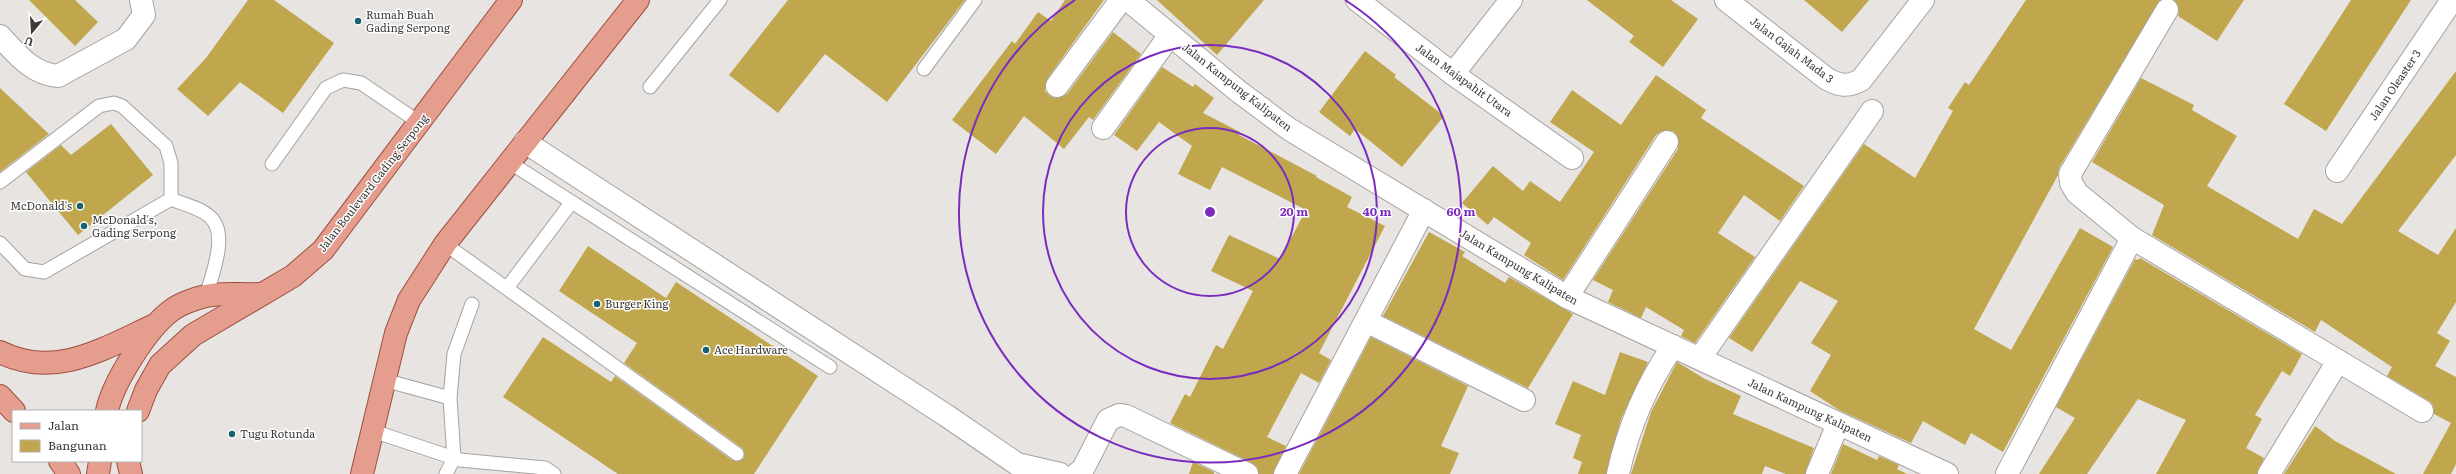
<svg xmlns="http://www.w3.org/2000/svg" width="2456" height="474" viewBox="0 0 2456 474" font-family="Literata,serif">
  <rect width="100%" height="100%" fill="#e7e4e2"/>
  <g fill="#c0a64c">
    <path d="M29,0h46l23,22 -23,24z"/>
    <path d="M248,0h26l60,43 -51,70 -43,-31 -32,34 -31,-27 29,-31z"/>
    <path d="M788,0h177l-78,102 -62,-48 -47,59 -49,-38z"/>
    <path d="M1065,0h39l-57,79 -2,12 5,5 6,2 11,-4 46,-62 28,22 -48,66 -4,-3 -25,32 -40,-33 -28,38 -44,-34 60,-79 3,3 23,-32 13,9z"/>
    <path d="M1157,0h107l-47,55z"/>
    <path d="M1587,0h84l27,19 -35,48 -34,-25 5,-6z"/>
    <path d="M1804,0h65l-27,32z"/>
    <path d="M2026,0h134l-101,168 -1,7 -84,154 37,21 69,-122 33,19 -110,205 -32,-19 -6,12 -42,-24 -12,22 -72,-33 -29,-19 21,-36 -20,-12 27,-42 -38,-20 -48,71 -23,-14 135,-194 51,34 38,-67 -5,-3 17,-26 4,3z"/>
    <path d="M2174,0h70l-27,41 -39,-25 1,-6z"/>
    <path d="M2351,0h60l-85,131 -42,-27z"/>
    <path d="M1365,51l31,24 -2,2 50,39 -42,51 -47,-38 -5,7 -31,-24z"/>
    <path d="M1162,67l31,20 2,-3 19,14 -11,15 37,19 -1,3 78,41 -1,1 36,20 -5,10 38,19 -66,127 12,7 -12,23 -18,-10 -34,64 19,9 -13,28h-14l-2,-7 -5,-4 -82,-40 15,-29 5,3 26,-52 7,4 30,-58 -42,-20 18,-36 51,24 26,-49 -84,-43 -12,23 -32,-16 14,-28 -33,-24 -22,29 -23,-16z"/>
    <path d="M2456,71v84l-58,76 40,24 18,-27v74l-19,31 13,8 -15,25 21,11v87l-5,10h-28l28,-51 -17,-9 -1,-9 -4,-4 -42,-25 5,-9 -71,-47 -6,12 -163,-97 12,-30 -72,-43 49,-84 53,27 -2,5 45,26 -30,50 91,53 16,-30 28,15z"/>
    <path d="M1656,75l50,35 -5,8 103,68 -24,35 -36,-26 -26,38 37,24 -60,86 -14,-7 3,-6 -38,-23 -5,11 -33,-16 5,-12 -20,-10 -8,12 93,-143v-12l-5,-6h-11l-6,4 -93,145 -39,-25 7,-12 -37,-26 -6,8 -26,-22 31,-37 30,25 7,-10 30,21 34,-50 -44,-30 22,-32 49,35z"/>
    <path d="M0,88l49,46 -49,38z"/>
    <path d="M111,124l42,51 -75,60 -52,-63 35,-27 10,10z"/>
    <path d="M1429,232l36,20 -3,4 43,27 4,-6 64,37 -45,74 -145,-72z"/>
    <path d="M588,246l78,52 10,-16 142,94 -64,98h-136l-115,-77 40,-60 68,45 4,-6 117,84 8,1 4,-3v-7l-2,-3 -118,-85 13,-20 -78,-52z"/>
    <path d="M2140,258l162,96 -12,22 -8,-5 -27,44 7,4 -16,29 18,10 -7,16h-101l30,-54 -48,-21 -51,75h-48l36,-56 -19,-11 79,-148 3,1z"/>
    <path d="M1371,337l97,49 -27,60 18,7 -9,21h-151z"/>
    <path d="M1620,352l28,10 -27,57 -15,55h-28l4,-12 -9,-4 8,-23 -26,-11 18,-43 32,14z"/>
    <path d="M1677,362l28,17 36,17 -8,18 81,34 -9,26h-19l-21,-8 -3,8h-131l20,-62z"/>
    <path d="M2315,426l20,15 61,33h-112z"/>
    <path d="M1843,444l34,16 2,-4 20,9 -2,4 10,5h-76z"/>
    <path d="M1193,462l21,10v2h-25z"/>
  </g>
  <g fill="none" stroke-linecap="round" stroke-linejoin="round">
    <defs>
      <g id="lane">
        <path d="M924,69l51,-69"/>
        <path d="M650,87l70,-87"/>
        <path d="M509,162l321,205"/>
        <path d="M272,164l54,-76 17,-8 18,3 59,40"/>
        <path d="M0,182l99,-76 15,-3 8,3 44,40 5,17v36"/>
        <path d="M0,243l25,26 19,3 127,-73c12,5 30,9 39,18 19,16 2,58 -4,79"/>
        <path d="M445,244l292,210"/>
        <path d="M507,288l64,-85"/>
        <path d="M384,380l66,18"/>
        <path d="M373,431l87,29 85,8 9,6"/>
        <path d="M446,474l8,-16 -4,-60 4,-44 18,-50"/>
      </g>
      <g id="street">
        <path d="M1128,0l110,91 51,38 278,168 380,177"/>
        <path d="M1357,0l96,74 119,84"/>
        <path d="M1726,0l101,79c13,7 21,8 34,1l62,-80"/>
        <path d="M2167,10l-97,164 1,9 6,10 55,45 290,173"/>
        <path d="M0,36c17,18 32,38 58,40l68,-37 18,-24 -3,-15"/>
        <path d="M1453,74l58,-74"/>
        <path d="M1057,86l64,-86"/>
        <path d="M1103,128l67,-93"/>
        <path d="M525,142l422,274 70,48 43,10"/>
        <path d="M2337,171l115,-171"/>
        <path d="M1567,297l100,-155"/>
        <path d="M1366,321l158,79"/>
        <path d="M1700,358l172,-247"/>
        <path d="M1077,474l6,-5 25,-49 11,-5 7,1 121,58"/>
        <path d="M1285,474l139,-264"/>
        <path d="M1618,474c10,-46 29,-90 55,-128"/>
        <path d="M1817,474l21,-50"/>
        <path d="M2007,474l125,-236"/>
        <path d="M2269,474l69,-113"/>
      </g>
      <g id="primary">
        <path d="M0,352c55,28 104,-4 155,-27"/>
        <path d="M0,396l14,15"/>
        <path d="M107,411c6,-29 41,-84 65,-101 8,-6 24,-12 34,-14 16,-4 35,-1 52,-2"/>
        <path d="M138,411l8,-21 14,-25 33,-30 100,-59 30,-26 188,-250"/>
        <path d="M60,461l9,13"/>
        <path d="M128,461l3,13"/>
        <path d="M98,474l2,-13"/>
        <path d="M362,474l34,-141 13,-33 36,-56 193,-244"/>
      </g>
    </defs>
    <use href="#lane" stroke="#a5a2a0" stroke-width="15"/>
    <use href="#street" stroke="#a5a2a0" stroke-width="24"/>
    <use href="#primary" stroke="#9e5040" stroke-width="24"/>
    <use href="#lane" stroke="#fff" stroke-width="13"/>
    <use href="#street" stroke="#fff" stroke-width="22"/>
    <use href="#primary" stroke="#e59d8e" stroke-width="22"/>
  </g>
  <g fill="none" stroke="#7b2cbf" stroke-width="2">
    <circle cx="1210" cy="212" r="84"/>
    <circle cx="1210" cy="212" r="167"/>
    <path d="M1345 0A251 251 0 1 1 1075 0"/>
  </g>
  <g fill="#18626f" stroke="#fff" stroke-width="1.5">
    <circle cx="358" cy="21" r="4"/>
    <circle cx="80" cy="206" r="4"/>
    <circle cx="84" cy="226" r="4"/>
    <circle cx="597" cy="304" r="4"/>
    <circle cx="706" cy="350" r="4"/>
    <circle cx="232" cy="434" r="4"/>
  </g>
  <g text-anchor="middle" stroke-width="3" stroke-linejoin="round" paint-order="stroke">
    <g font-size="11" fill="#3c3b3a" stroke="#fff" text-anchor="start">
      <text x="366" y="19">Rumah Buah<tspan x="366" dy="13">Gading Serpong</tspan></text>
      <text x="72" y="210" text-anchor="end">McDonald's</text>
      <text x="92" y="224">McDonald's,<tspan x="92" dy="13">Gading Serpong</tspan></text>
      <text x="605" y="308">Burger King</text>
      <text x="714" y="354">Ace Hardware</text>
      <text x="240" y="438">Tugu Rotunda</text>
    </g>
    <g font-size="11" fill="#3c3b3a" stroke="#fff">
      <text transform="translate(1792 50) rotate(37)" y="4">Jalan Gajah Mada 3</text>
      <text transform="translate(1464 80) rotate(36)" y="4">Jalan Majapahit Utara</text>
      <text transform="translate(2395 85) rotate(-56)" y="4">Jalan Oleaster 3</text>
      <text transform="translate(1237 87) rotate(38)" y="4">Jalan Kampung Kalipaten</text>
      <text transform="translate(373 183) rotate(-52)" y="4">Jalan Boulevard Gading Serpong</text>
      <text transform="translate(1519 267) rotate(31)" y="4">Jalan Kampung Kalipaten</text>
      <text transform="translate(1810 410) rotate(25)" y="4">Jalan Kampung Kalipaten</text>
    </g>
  </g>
  <circle cx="1210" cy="212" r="6" fill="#7b2cbf" stroke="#fff" stroke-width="2"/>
  <g font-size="12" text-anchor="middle" font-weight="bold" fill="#7b2cbf" stroke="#fff" stroke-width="3" stroke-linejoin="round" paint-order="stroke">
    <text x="1294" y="216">20 m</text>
    <text x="1377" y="216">40 m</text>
    <text x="1461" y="216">60 m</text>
  </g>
  <rect x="12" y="410" width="130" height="52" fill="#ffffff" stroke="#b1b1b0"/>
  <rect x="20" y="423" width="20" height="6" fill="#e59d8e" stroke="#b1b1b0"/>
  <text x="48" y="430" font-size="12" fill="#3c3b3a">Jalan</text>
  <rect x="20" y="440" width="20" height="12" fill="#c0a64c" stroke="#b1b1b0"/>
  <text x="48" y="450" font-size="12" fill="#3c3b3a">Bangunan</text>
  <g transform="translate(32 32) rotate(198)" stroke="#ffffff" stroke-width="3" paint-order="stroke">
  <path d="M0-3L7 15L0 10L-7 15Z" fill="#3c3b3a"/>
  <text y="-6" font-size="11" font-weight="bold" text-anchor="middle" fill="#3c3b3a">U</text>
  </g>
</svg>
